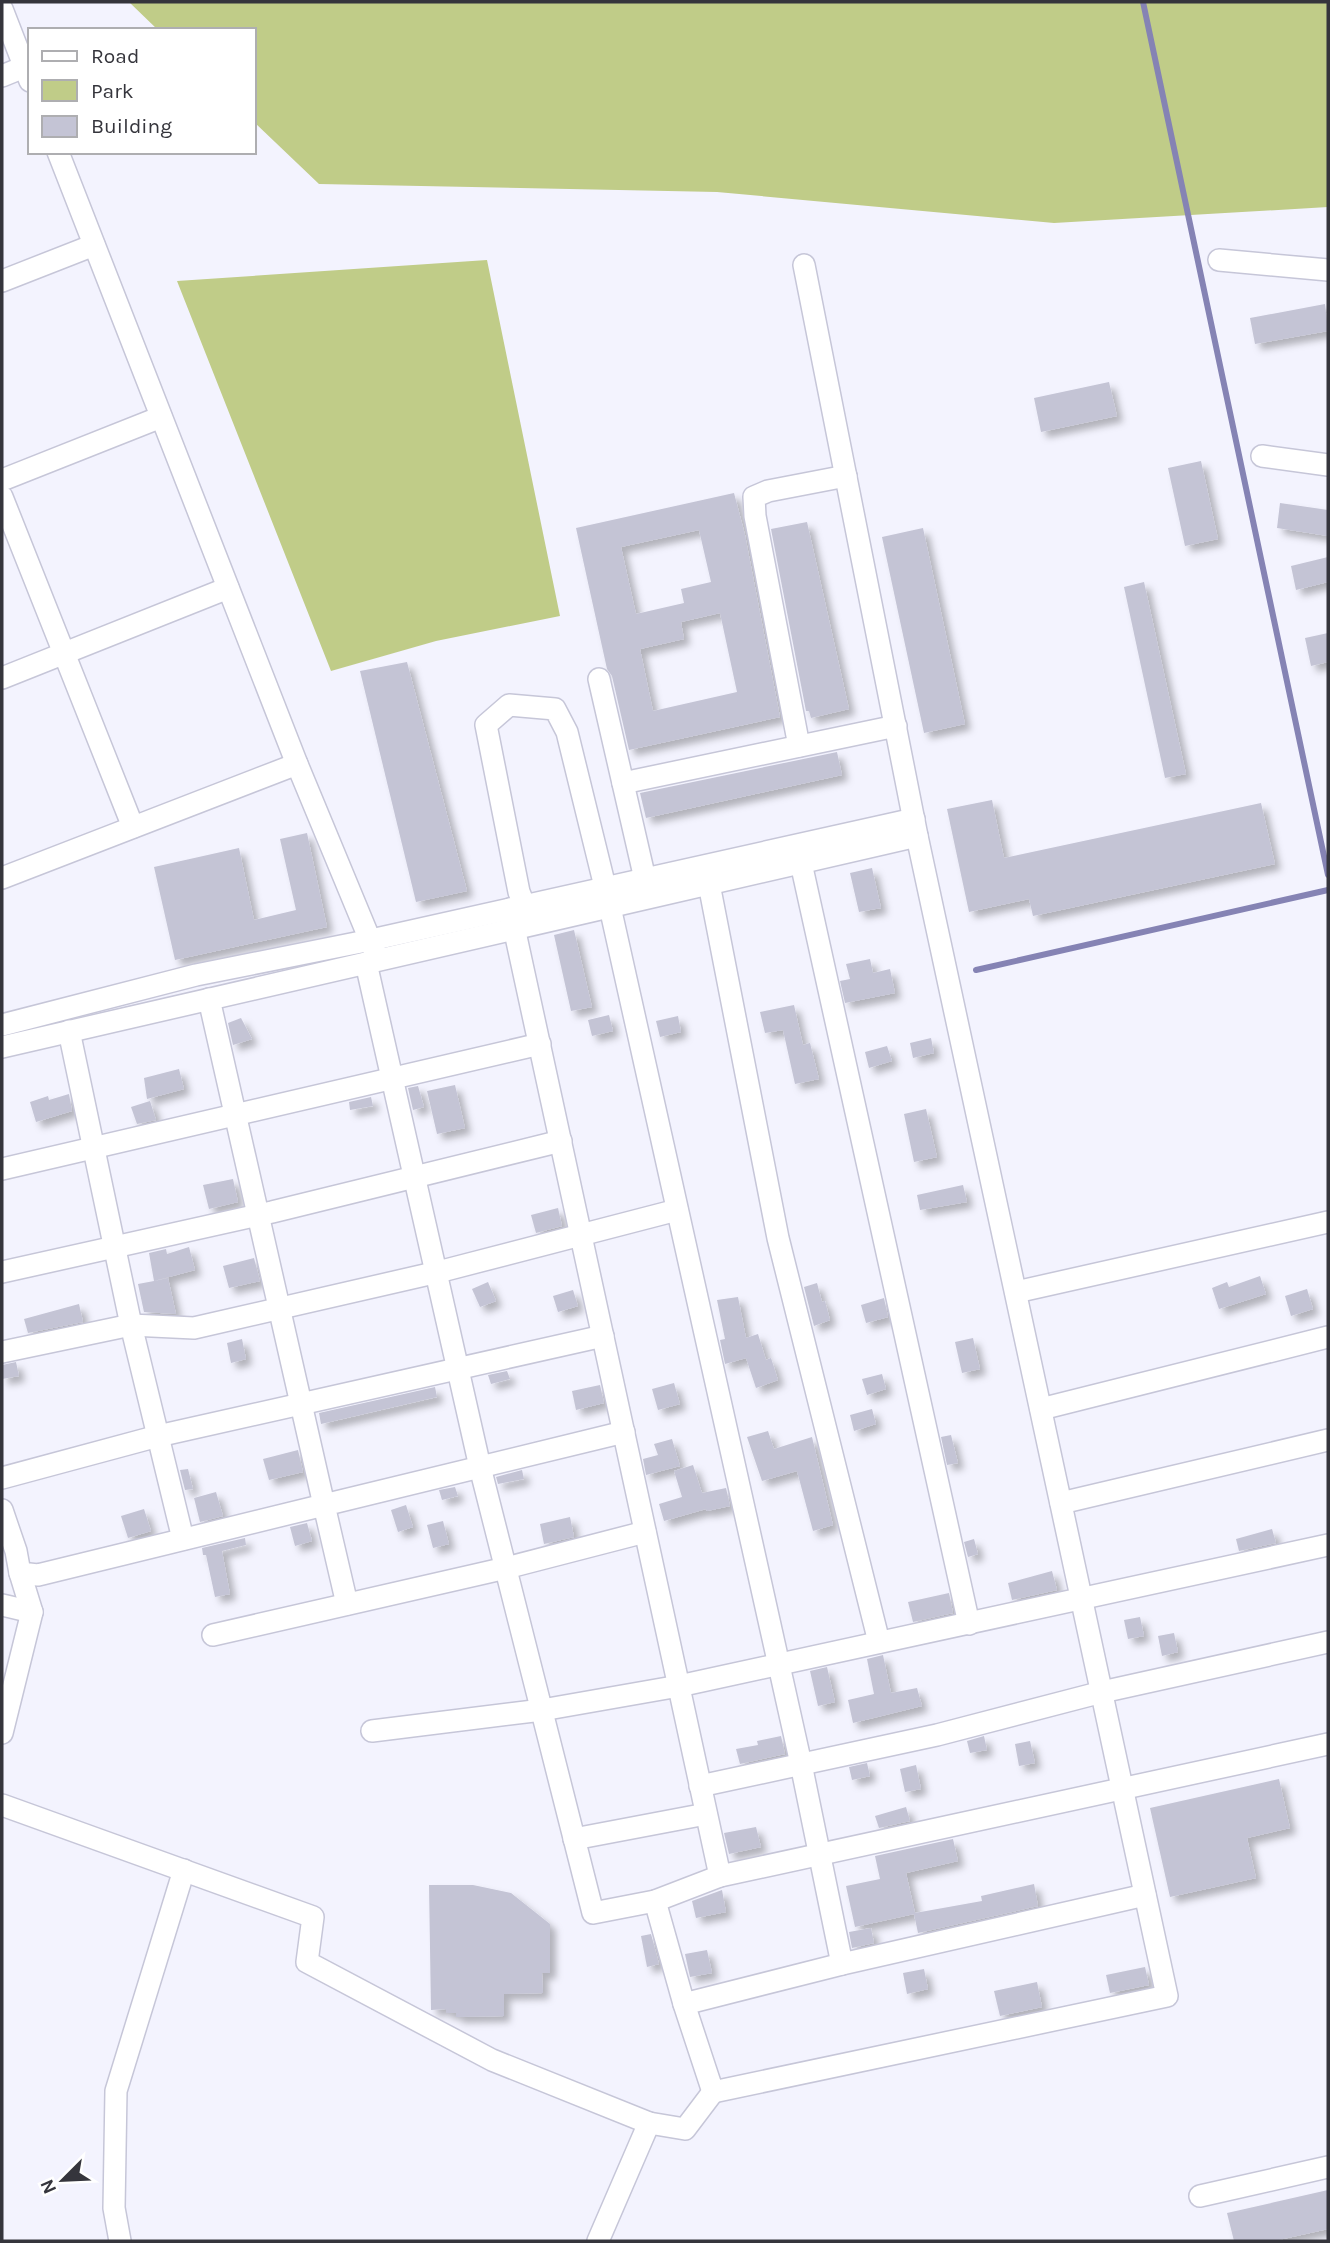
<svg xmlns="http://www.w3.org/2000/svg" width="1330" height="2243" viewBox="0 0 1330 2243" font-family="Karla,sans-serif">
  <defs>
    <filter id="shadow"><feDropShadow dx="6" dy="6" stdDeviation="3.5" flood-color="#0004"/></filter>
  </defs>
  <rect width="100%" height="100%" fill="#f3f3fe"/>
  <g fill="#c0cc88">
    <path d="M129,2h1199v205l-274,16 -337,-31 -398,-8 -65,-62v-92h-96z"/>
    <path d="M487,260l73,356 -124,25 -105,30 -154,-390z"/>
  </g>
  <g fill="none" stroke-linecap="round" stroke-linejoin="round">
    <g stroke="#8583b4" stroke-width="6">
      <path d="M1143,2l185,873"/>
      <path d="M976,970l352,-80"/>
    </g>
  </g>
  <g fill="#c4c4d5" fill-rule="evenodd" filter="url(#shadow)">
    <path d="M1325,304l3,27 -73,13 -5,-26z"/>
    <path d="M1109,382l8,34 -76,16 -7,-34z"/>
    <path d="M1201,461l17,78 -33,7 -17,-78z"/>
    <path d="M734,493l11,42 35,182 -151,33 -17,-74 -5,-7 -31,-141zM699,530l12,52 -30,7 3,14 -48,11 -15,-67zM720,613l17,79 -84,19 -13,-62 44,-10 -3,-17z"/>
    <path d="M1280,503l48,7v26l-51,-8z"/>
    <path d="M807,522l42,187 -38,9 -2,-7h-3l-35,-182z"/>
    <path d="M923,528l42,196 -41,9 -42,-196z"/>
    <path d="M1328,557v25l-32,8 -5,-24z"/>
    <path d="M1144,582l42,192 -21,4 -41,-191z"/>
    <path d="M1328,633v29l-17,4 -6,-28z"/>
    <path d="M407,662l60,229 -51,11 -56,-231z"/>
    <path d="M837,752l5,23 -196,43 -6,-25z"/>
    <path d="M992,800l12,58 257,-55 14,61 -242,52 -4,-17 -60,13 -22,-103z"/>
    <path d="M307,833l20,94 -152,33 -21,-93 85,-19 15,72 42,-10 -16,-71z"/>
    <path d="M872,868l9,40 -22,4 -9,-39z"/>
    <path d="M574,930l18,77 -21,4 -17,-76z"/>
    <path d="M870,959l3,14 17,-4 5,24 -50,10 -5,-22 10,-2 -4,-15z"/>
    <path d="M794,1005l9,40 7,-2 9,36 -24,5 -12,-54 -18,3 -5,-21z"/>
    <path d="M609,1015l4,16 -21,5 -4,-16z"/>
    <path d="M678,1016l3,16 -21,5 -4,-16z"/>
    <path d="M241,1018l11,21 -19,6 -5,-22z"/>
    <path d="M931,1038l3,15 -21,5 -3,-15z"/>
    <path d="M887,1046l5,15 -23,7 -4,-16z"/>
    <path d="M179,1069l5,20 -37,10 -3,-21z"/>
    <path d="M455,1085l10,43 -28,6 -10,-43z"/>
    <path d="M418,1086l6,21 -11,3 -5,-22z"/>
    <path d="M69,1094l3,17 -36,11 -6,-20 18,-6 1,4z"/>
    <path d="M371,1097l2,9 -23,4 -1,-8z"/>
    <path d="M150,1101l6,19 -19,4 -6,-17z"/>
    <path d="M926,1109l11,48 -23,5 -10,-48z"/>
    <path d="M233,1179l5,23 -29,7 -6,-24z"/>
    <path d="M963,1185l4,17 -47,8 -3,-15z"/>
    <path d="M558,1208l4,18 -26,7 -5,-18z"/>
    <path d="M189,1247l6,23 -41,11 14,-3 8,36 -32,-2 -6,-28 16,-3 -5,-28 17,-4 1,5z"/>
    <path d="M254,1258l6,23 -31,7 -6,-22z"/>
    <path d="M1260,1276l6,18 -47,15 -7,-21 15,-6 2,5z"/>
    <path d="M488,1282l8,19 -16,6 -8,-18z"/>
    <path d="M817,1283l5,19 3,-1 5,19 -16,6 -10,-39z"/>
    <path d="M1307,1289l6,20 -22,7 -6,-20z"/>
    <path d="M573,1290l5,16 -20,6 -5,-16z"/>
    <path d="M738,1297l8,41 12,-4 8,26 5,-2 7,22 -22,8 -10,-30 -21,6 -5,-24 5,-1 -8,-39z"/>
    <path d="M884,1298l4,19 -22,6 -5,-18z"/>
    <path d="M79,1304l4,18 -55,11 -4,-14z"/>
    <path d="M973,1338l7,31 -18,4 -7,-31z"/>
    <path d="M242,1339l4,20 -15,4 -4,-20z"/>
    <path d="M16,1362l3,14 -17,3v-14z"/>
    <path d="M507,1371l3,8 -19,5 -3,-9z"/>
    <path d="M882,1374l4,15 -19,6 -5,-16z"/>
    <path d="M674,1383l6,21 -22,6 -6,-21z"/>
    <path d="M600,1385l4,18 -28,7 -4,-19z"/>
    <path d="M435,1387l2,10 -116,27 -2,-11z"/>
    <path d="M872,1409l4,15 -22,7 -4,-16z"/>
    <path d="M768,1431l6,18 38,-12 21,88 -20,6 -16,-60 -35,10 -15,-44z"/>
    <path d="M951,1435l7,28 -11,2 -6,-28z"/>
    <path d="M672,1439l8,27 -34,9 -3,-16 15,-4 -4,-11z"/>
    <path d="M298,1450l5,22 -34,8 -6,-21z"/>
    <path d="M693,1465l9,28 24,-5 4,18 -23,5 -1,-2 -42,12 -5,-17 23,-7 -8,-26z"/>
    <path d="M188,1469l5,20 -8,1 -5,-20z"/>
    <path d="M522,1470l2,9 -26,5 -2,-7z"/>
    <path d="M455,1487l3,9 -16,4 -3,-10z"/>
    <path d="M216,1492l7,24 -23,6 -6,-24z"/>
    <path d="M406,1505l7,22 -15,5 -7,-22z"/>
    <path d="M144,1509l7,22 -23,7 -7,-22z"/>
    <path d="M570,1517l4,20 -30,7 -4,-20z"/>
    <path d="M443,1521l6,23 -16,4 -6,-23z"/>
    <path d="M307,1523l5,18 -17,5 -5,-19z"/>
    <path d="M1272,1529l4,14 -37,8 -3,-12z"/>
    <path d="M245,1538l1,7 -24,6 8,43 -15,3 -9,-42h-3l-1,-7z"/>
    <path d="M974,1539l4,15 -10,3 -4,-15z"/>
    <path d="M1052,1571l5,19 -45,10 -4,-17z"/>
    <path d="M949,1593l4,20 -40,9 -5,-20z"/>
    <path d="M1140,1617l4,19 -16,3 -4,-19z"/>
    <path d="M1174,1633l4,19 -16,4 -4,-20z"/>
    <path d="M883,1655l8,38 26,-5 5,18 -69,17 -5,-23 26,-6 -7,-35z"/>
    <path d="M827,1667l8,35 -17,4 -8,-35z"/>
    <path d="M781,1736l4,18 -45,10 -4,-15 22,-4 -1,-4z"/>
    <path d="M984,1736l3,14 -17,3 -3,-12z"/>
    <path d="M1030,1741l5,22 -16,3 -4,-22z"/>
    <path d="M867,1763l3,13 -18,4 -3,-13z"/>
    <path d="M916,1765l5,24 -16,3 -5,-23z"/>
    <path d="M1279,1779l11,49 -43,10 9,40 -86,19 -20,-89z"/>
    <path d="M906,1807l4,14 -31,7 -4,-12z"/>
    <path d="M756,1827l5,20 -32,7 -5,-21z"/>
    <path d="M953,1839l5,22 -52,12 9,40 67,-12 -1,-5 53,-12 4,22 -120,27 -4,-19 -59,13 -9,-41 34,-7 -5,-23z"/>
    <path d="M429,1885h44l38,8 39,31v49h-8l1,20 -39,1v22l-48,1v-4h-10v-4l-15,1z"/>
    <path d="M722,1890l4,22 -30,6 -4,-17z"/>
    <path d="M871,1928l3,15 -22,5 -3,-16z"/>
    <path d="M651,1934l8,30 -12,3 -6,-31z"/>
    <path d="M707,1950l5,23 -22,4 -5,-23z"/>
    <path d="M1145,1967l4,18 -39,8 -4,-18z"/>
    <path d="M924,1969l4,20 -21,5 -4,-21z"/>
    <path d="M1037,1982l5,25 -42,9 -6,-25z"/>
    <path d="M1328,2190v39l-54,12h-40l-7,-28z"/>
  </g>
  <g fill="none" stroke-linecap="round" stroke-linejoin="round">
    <defs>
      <g id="minor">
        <path d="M2,9l28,72"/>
        <path d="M2,76l22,-9"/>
        <path d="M58,152l239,612 78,188"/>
        <path d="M1219,260l109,10"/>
        <path d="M2,281l92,-36"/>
        <path d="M1262,456l66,9"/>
        <path d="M2,480l159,-63"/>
        <path d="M2,497l131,330"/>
        <path d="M2,678l226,-90"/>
        <path d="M599,679l46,200"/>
        <path d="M799,746l-44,-230 -1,-19 14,-6 78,-15"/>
        <path d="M623,783l273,-57"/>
        <path d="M801,863l168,761"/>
        <path d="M2,878l295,-114"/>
        <path d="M709,884l69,354 101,404"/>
        <path d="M525,907l-6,-15 -33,-167 23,-20 46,4 12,23 43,175 191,857 41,200"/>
        <path d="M510,909l210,967"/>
        <path d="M366,963l114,504 113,446 62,-12 65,-25 608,-132"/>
        <path d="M2,1025l194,-50 175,-35 543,-121"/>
        <path d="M69,1031l62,294 52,214"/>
        <path d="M2,1047l915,-211"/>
        <path d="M2,1169l538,-125"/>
        <path d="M2,1272l270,-60 289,-71"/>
        <path d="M1016,1292l312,-70"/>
        <path d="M2,1352l129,-27 63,3 244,-56 239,-62"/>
        <path d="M1041,1409l287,-72"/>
        <path d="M2,1478l156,-42 445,-100"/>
        <path d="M1061,1503l267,-63"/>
        <path d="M2,1510l14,41 4,22 18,2 286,-70 -115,-506"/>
        <path d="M347,1604l-23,-99 300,-73"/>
        <path d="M2,1605l30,7"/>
        <path d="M213,1635l293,-67 139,-36"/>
        <path d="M372,1731l170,-21 137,-24 649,-141"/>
        <path d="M2,1733l30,-121 -12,-39"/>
        <path d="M700,1786l237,-51 165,-43 226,-50"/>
        <path d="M2,1805l311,112 -6,45 185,98 157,63 -51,118"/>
        <path d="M574,1839l132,-25"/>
        <path d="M655,1901l29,103 29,88 454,-96 -250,-1160 -113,-571"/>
        <path d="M684,2004l158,-40 303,-69"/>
        <path d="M649,2123l36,6 28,-37"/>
        <path d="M1200,2196l128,-29"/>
        <path d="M120,2241l-6,-33 2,-117 68,-221"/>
      </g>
    </defs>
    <use href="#minor" stroke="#c6c6d8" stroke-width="24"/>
    <use href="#minor" stroke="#fff" stroke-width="21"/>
  </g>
  <rect width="1330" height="2243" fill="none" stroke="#35353c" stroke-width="7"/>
  <rect x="28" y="28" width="228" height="126" fill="#ffffff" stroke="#aeaeb1" stroke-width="2"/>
  <rect x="42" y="51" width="35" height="10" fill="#ffffff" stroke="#aeaeb1" stroke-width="2"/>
  <text x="91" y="63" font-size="21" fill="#35353c">Road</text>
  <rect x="42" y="80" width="35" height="21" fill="#c0cc88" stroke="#aeaeb1" stroke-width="2"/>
  <text x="91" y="98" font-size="21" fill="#35353c">Park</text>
  <rect x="42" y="116" width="35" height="21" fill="#c4c4d5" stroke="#aeaeb1" stroke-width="2"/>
  <text x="91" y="133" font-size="21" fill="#35353c">Building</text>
  <g transform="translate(63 2180) rotate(246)" stroke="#ffffff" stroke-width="5" paint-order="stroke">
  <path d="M0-5L12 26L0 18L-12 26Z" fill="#35353c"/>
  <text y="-10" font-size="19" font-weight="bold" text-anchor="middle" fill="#35353c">N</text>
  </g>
</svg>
